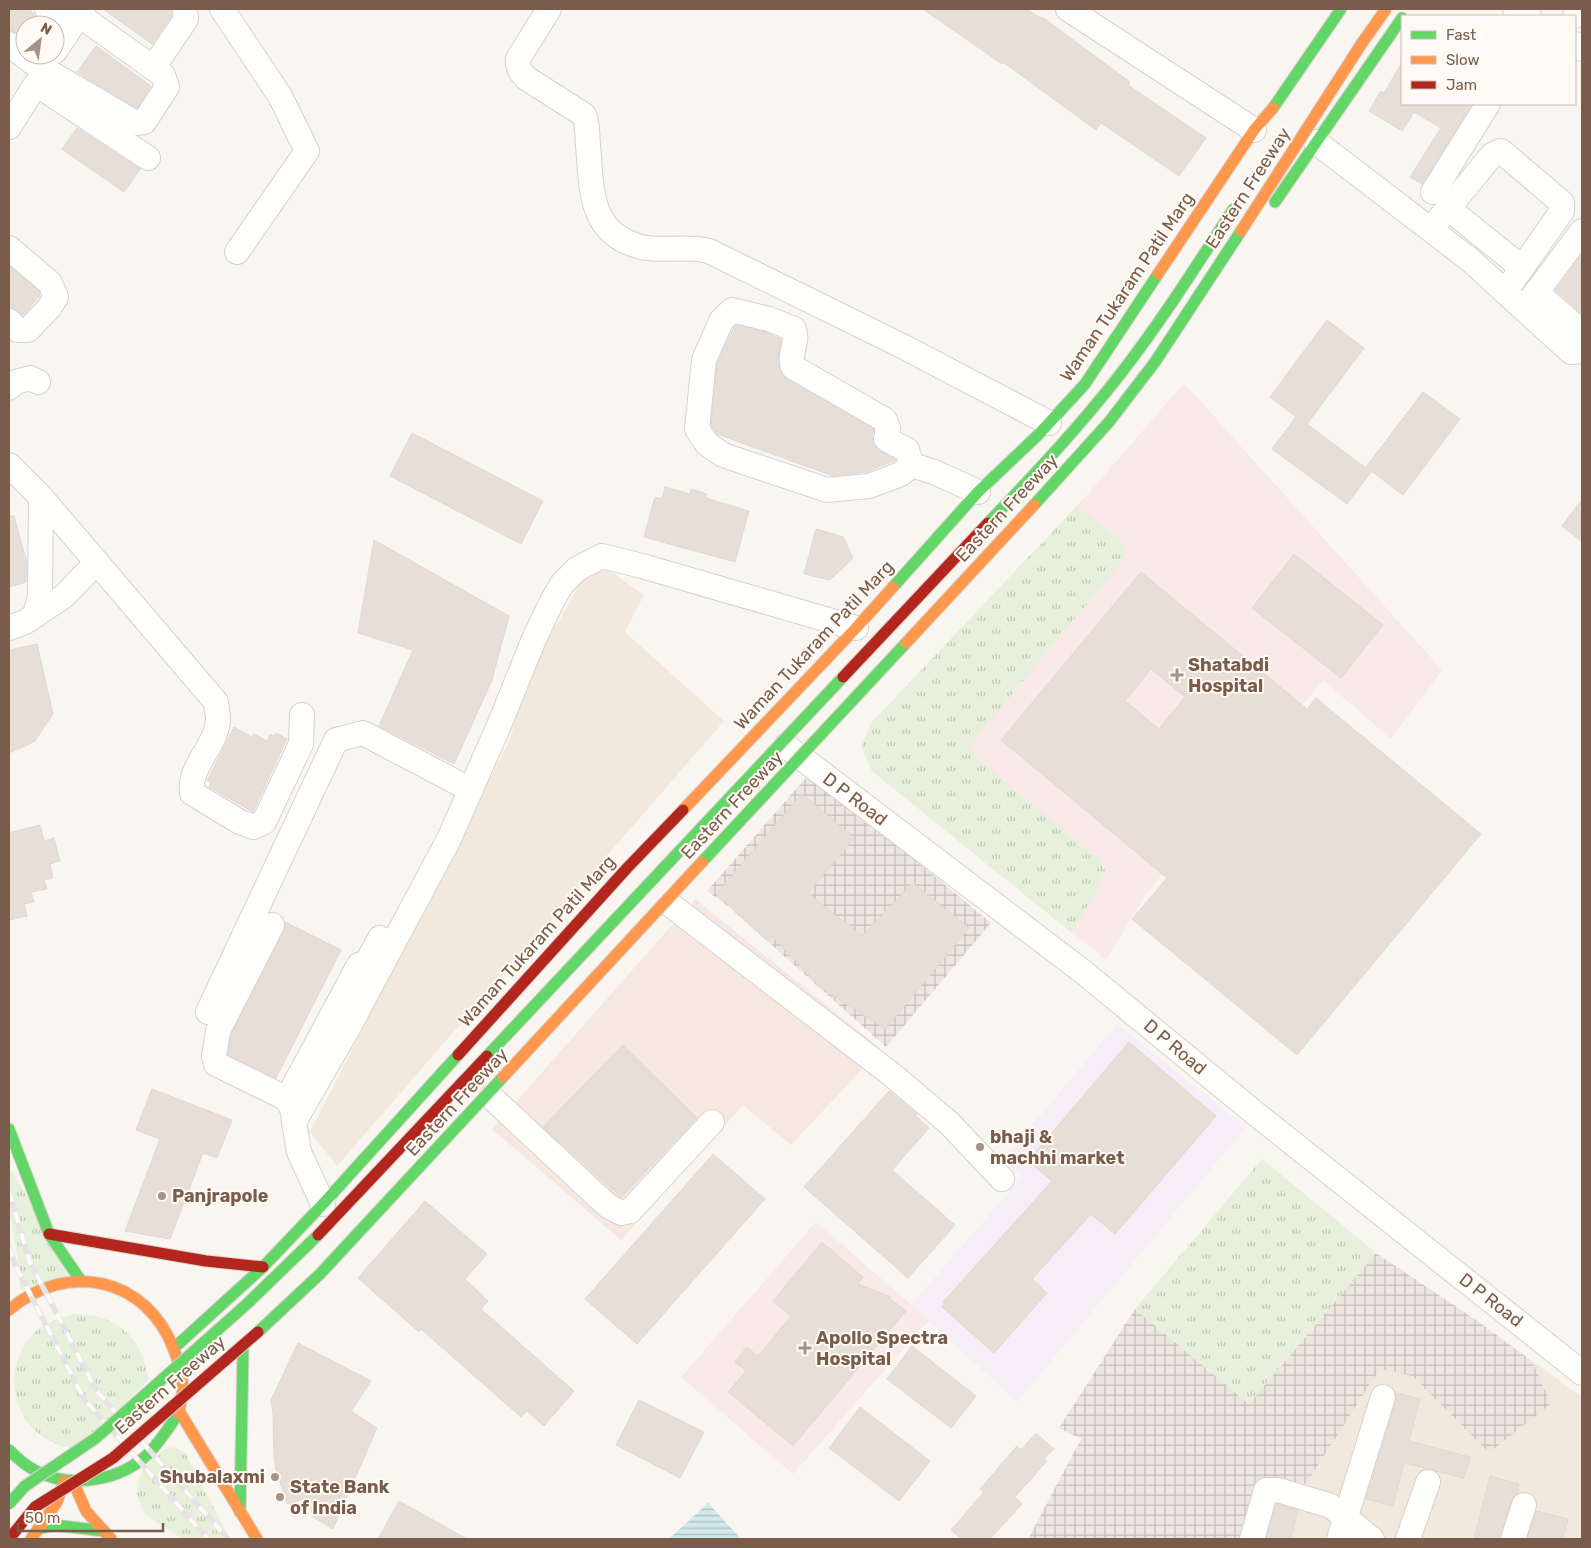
<svg xmlns="http://www.w3.org/2000/svg" width="1591" height="1548" viewBox="0 0 1591 1548" font-family="Rubik,sans-serif">
  <defs>
    <pattern id="industrial-grid" width="8" height="8" patternUnits="userSpaceOnUse" patternTransform="scale(1.25)"><rect width="8" height="8" fill="#ede5e0"/><path d="M0 4h8M4 0v8" fill="none" stroke="#c5bdb8"/></pattern>
    <pattern id="grass-tufts" width="24" height="20" patternUnits="userSpaceOnUse" patternTransform="scale(1.25)"><rect width="24" height="20" fill="#e7f0db"/><path d="M3 7l-1-3M5 7V3M7 7l1-3M15 17l-1-3M17 17v-4M19 17l1-3" fill="none" stroke="#c0c6b4"/></pattern>
    <pattern id="water-rules" width="6" height="5" patternUnits="userSpaceOnUse" patternTransform="scale(1.25)"><rect width="6" height="5" fill="#d0e8ea"/><path d="M0 2.5h6" fill="none" stroke="#aebfc0"/></pattern>
  </defs>
  <rect width="100%" height="100%" fill="#f9f5f0"/>
  <g fill="#f2e8de">
    <path d="M603,566l41,29 -19,37 99,89 -387,445 -27,-34 200,-393 33,-116h15l25,-45z"/>
    <path d="M1532,1361l50,36v142h-338l16,-60 46,5 74,-116 32,8 77,77 62,-49z"/>
  </g>
  <path fill="#f6e8e1" d="M695,899l186,150 -90,96 -48,-40 -122,135 -129,-111z"/>
  <g fill="url(#industrial-grid)">
    <path d="M810,773l181,150 -105,124 -158,-141 -21,-15z"/>
    <path d="M1376,1253l100,67 56,41 19,43 -62,49 -77,-77 -32,-7 -74,115 -46,-5 -16,60h-216l53,-100 -22,-11 76,-119 114,95z"/>
  </g>
  <path fill="#f6eef6" d="M1117,1024l129,103 -229,275 -106,-97 111,-128 -19,-17z"/>
  <g fill="#fae9e9">
    <path d="M1184,383l258,287 -51,69 -68,-59 -176,213 -41,67 -234,-189 -11,-24 11,-25 216,-228z"/>
    <path d="M816,1222l113,98 -136,154 -112,-97z"/>
  </g>
  <g fill="url(#grass-tufts)">
    <path d="M1077,506l46,36 4,10 -6,11 -144,173 -6,12 9,13 116,96 9,13 -5,14 -28,49 -200,-162 -11,-24 11,-25z"/>
    <path d="M1262,1159l114,94 -127,151 -114,-95z"/>
    <path d="M11,1169l60,106 -51,15 -3,-35 -8,-44v-41z"/>
    <path d="M73,1314c7,1 16,0 23,2 34,9 46,31 53,63l-70,70c-7,-1 -16,-2 -23,-5 -44,-19 -55,-73 -24,-109 11,-12 26,-16 41,-21z"/>
    <path d="M174,1447l11,6 45,86h-48l-37,-25 -8,-20 2,-16 8,-13 17,-16z"/>
  </g>
  <path fill="url(#water-rules)" d="M708,1503l33,36h-72z"/>
  <g fill="#e6ded7" stroke="#e2d8d2" fill-rule="evenodd">
    <path d="M9,9h20l16,16h-20v14l-8,-6 -8,-2z"/>
    <path d="M103,9h66l2,2 1,4 -20,29z"/>
    <path d="M923,9h104l13,9 2,-1 88,65 -2,3 78,53 -27,38 -78,-53 -5,7 -93,-68 -1,2z"/>
    <path d="M96,46l55,40 -14,22 -60,-36z"/>
    <path d="M1402,62v42h70l-50,80 -12,-7 31,-49 -27,-16 -12,19 -33,-20 12,-20 3,2z"/>
    <path d="M77,128l63,41 -16,23 -62,-43z"/>
    <path d="M1582,254v60l-27,-24z"/>
    <path d="M9,266l30,25 1,5 -17,19 -10,-7 -4,-1z"/>
    <path d="M1327,320l37,28 -57,76 64,48 -24,32 -75,-55 24,-32 -26,-20z"/>
    <path d="M736,325l29,7 16,7 -3,23 4,14 92,53 -2,8 2,9 6,5 16,9 -30,12 -33,4 -116,-42 -6,-9 6,-61 16,-35z"/>
    <path d="M1423,392l37,27 -57,76 -37,-28z"/>
    <path d="M412,433l131,68 -22,43 -131,-68z"/>
    <path d="M665,487l25,7 1,-5 16,5 -1,4 43,13 -14,51 -91,-25 11,-40 7,2z"/>
    <path d="M1582,499v43l-20,-16z"/>
    <path d="M9,516h5l13,47 -1,19 -17,5z"/>
    <path d="M816,529l27,8 10,21 -23,22 -26,-6z"/>
    <path d="M374,540l135,76 -17,64 -38,84 -75,-38 34,-76 -55,-17z"/>
    <path d="M1294,554l89,71 -42,53 -89,-70z"/>
    <path d="M1141,572l166,137 9,-11 165,136 -184,221 -165,-136 35,-41 -166,-138zM1151,669l34,28 -26,32 -34,-28z"/>
    <path d="M37,644l16,70 -19,28 -25,11v-103z"/>
    <path d="M234,727l18,10 2,-3 13,7 3,-7 4,2 2,-3 11,6 -34,73 -44,-25 2,-5 -4,-1z"/>
    <path d="M802,794l52,44 -46,55 54,43 51,-53 56,45 -84,101 -66,-43 -47,-50 -4,5 -52,-47z"/>
    <path d="M40,825l4,16 10,-3 6,23 -10,3 3,14 -9,2 3,9 -16,3 3,10 -10,2 3,12 -18,4v-87z"/>
    <path d="M285,922l56,28 -65,128 -48,-23 3,-20 53,-104z"/>
    <path d="M1129,1042l87,74 -101,118 -24,-20 -59,65 15,14 -53,60 -52,-46 3,-4 -2,-1 109,-121 -24,-20z"/>
    <path d="M623,1045l74,73 -76,79 -78,-70z"/>
    <path d="M152,1089l80,31 -15,38 -14,-5 -33,86 -45,-8 35,-92 -24,-9z"/>
    <path d="M889,1091l28,23 -1,2 13,12 -37,42 63,55 -47,53 -104,-91z"/>
    <path d="M713,1154l52,45 -128,145 -52,-45z"/>
    <path d="M425,1201l62,53 -22,25 23,22 -7,8 93,82 -30,35 -17,-15 -6,6 -100,-88 -2,3 -61,-54z"/>
    <path d="M822,1242l41,35 -5,7 33,13 -2,1 17,13 -113,135 -65,-54 18,-21 -11,-9 12,-15 11,9 33,-40 -18,-15z"/>
    <path d="M298,1343l73,38 -20,30 26,17 -44,101 -20,-12 -6,-19 -20,6 -11,-34 -2,-12 -1,-46 -2,-12z"/>
    <path d="M912,1346l64,50 -25,32 -64,-49z"/>
    <path d="M1396,1393l24,6 -11,42 61,16 -6,21 -60,-15 -11,43 -27,-7 30,-98z"/>
    <path d="M639,1400l65,32 -24,46 -64,-33z"/>
    <path d="M860,1407l70,54 -31,40 -70,-53z"/>
    <path d="M1036,1433l18,16 -10,10 3,2 -32,36 7,7 -32,35h-28l-11,-9 33,-38 -4,-3 37,-43 4,4z"/>
    <path d="M1490,1476l29,8 -2,10 -6,7 -11,38h-26z"/>
    <path d="M399,1501l68,38h-89z"/>
    <path d="M1276,1504l22,6 -7,29h-25z"/>
    <path d="M1536,1511l32,8 -5,20h-36z"/>
  </g>
  <g fill="none" stroke-linecap="round" stroke-linejoin="round">
    <defs>
      <g id="street">
        <path d="M47,9l23,19"/>
        <path d="M222,9l58,87 27,55 -70,101"/>
        <path d="M549,9l-31,50c-1,8 2,13 8,19l58,37c4,9 3,20 4,30 4,44 0,88 53,102 23,5 46,-2 68,4l195,96 145,76"/>
        <path d="M1068,9l186,121"/>
        <path d="M1515,9l14,7"/>
        <path d="M1575,16l5,-7"/>
        <path d="M9,44l23,18 104,61 8,-1 23,-35 -4,-12 -84,-60"/>
        <path d="M1575,44l7,5"/>
        <path d="M55,51l28,-42"/>
        <path d="M153,68l33,-49 -1,-10"/>
        <path d="M9,127l27,-43 112,74"/>
        <path d="M1316,142l153,117 102,93 11,-1"/>
        <path d="M1433,192l55,-88"/>
        <path d="M1448,208l74,60"/>
        <path d="M1431,229l61,-74 9,-4 61,52v8l-57,81"/>
        <path d="M9,248l41,35 6,14 -7,11 -21,22h-10l-9,-9"/>
        <path d="M1536,292l46,40"/>
        <path d="M1524,309l58,-78"/>
        <path d="M9,388l7,-6 14,-4 8,4"/>
        <path d="M9,465l32,32 -1,99 -5,19"/>
        <path d="M912,465l-5,-15 -21,-11 2,-11 -3,-8 -92,-53c-5,-13 6,-25 1,-38l-25,-10 -37,-9 -11,11 -17,39 -7,69 10,15 16,11 104,35 42,-4 32,-12 11,-9 22,7 44,20"/>
        <path d="M41,497l175,205c0,5 2,11 2,16 0,27 -30,48 -26,75l48,29 13,5 11,-5 37,-78 1,-29"/>
        <path d="M9,628l16,-6 39,-26 33,-34"/>
        <path d="M786,746l296,225 174,143 326,259"/>
        <path d="M672,906l219,168 58,49 53,56"/>
        <path d="M272,925l-54,106 -4,25 2,8 71,35 6,12 1,11"/>
        <path d="M208,1012l128,-272 27,-7 108,57"/>
        <path d="M491,1097l117,109 13,7 9,-2 82,-89"/>
        <path d="M287,1099l72,-134 8,-3 13,-24"/>
        <path d="M323,1204l-24,-52 -5,-30 52,-90 103,-193 51,-116 34,-84 18,-38 10,-17 15,-15 25,-13 40,10 214,62"/>
        <path d="M1252,1539l14,-49h12l53,16 41,33"/>
        <path d="M1339,1539l44,-142"/>
        <path d="M1408,1539l20,-57"/>
        <path d="M1513,1539l11,-34"/>
      </g>
      <g id="fast">
        <path d="M1273,108l68,-99"/>
        <path d="M1275,202l127,-184"/>
        <path d="M893,587l85,-95 61,-58 46,-50 73,-110"/>
        <path d="M9,1129l40,105 32,47"/>
        <path d="M174,1348l89,-81 60,-63 135,-149"/>
        <path d="M9,1450c8,8 17,16 27,21 35,18 84,10 112,-17 8,-8 25,-31 30,-41"/>
        <path d="M240,1512l3,-162"/>
        <path d="M38,1529l16,-4 50,6"/>
      </g>
      <g id="slow">
        <path d="M1158,274l96,-144 19,-22"/>
        <path d="M683,810l173,-182 37,-41"/>
        <path d="M9,1310c58,-50 138,-33 165,40 9,23 12,39 4,63"/>
        <path d="M179,1411l78,128"/>
        <path d="M73,1481l13,30 25,28"/>
        <path d="M31,1539l26,-37 7,-21"/>
      </g>
      <g id="jam">
        <path d="M458,1055l170,-188 55,-57"/>
        <path d="M49,1234l157,27 57,6"/>
      </g>
    </defs>
    <use href="#street" stroke="#d7d1cb" stroke-width="26"/>
    <use href="#fast" stroke="#d9d2cb" stroke-width="13"/>
    <use href="#slow" stroke="#d9d2cb" stroke-width="13"/>
    <use href="#jam" stroke="#d9d2cb" stroke-width="13"/>
    <use href="#street" stroke="#fefefd" stroke-width="24"/>
    <use href="#fast" stroke="#63d668" stroke-width="11"/>
    <use href="#slow" stroke="#ff974d" stroke-width="11"/>
    <use href="#jam" stroke="#b3261e" stroke-width="11"/>
    <defs>
      <g id="rail">
        <path d="M9,1191l20,69 67,130 132,149"/>
        <path d="M9,1246l6,19 69,134 124,140"/>
      </g>
    </defs>
    <use href="#rail" stroke="#e6e3e7" stroke-width="5.5"/>
    <use href="#rail" stroke="#fffaf3" stroke-width="4" stroke-dasharray="11" stroke-linecap="butt"/>
    <defs>
      <g id="fast-bridge">
        <path d="M1034,505l75,-83 46,-60 86,-131"/>
        <path d="M988,523c47,-49 93,-98 134,-151 41,-53 76,-109 112,-164"/>
        <path d="M702,862l204,-219"/>
        <path d="M487,1056l356,-379"/>
        <path d="M258,1332l62,-58 183,-197"/>
        <path d="M9,1504l16,-18 71,-48 152,-135 70,-68"/>
      </g>
      <g id="slow-bridge">
        <path d="M1241,231l121,-188 24,-34"/>
        <path d="M906,643l128,-138"/>
        <path d="M503,1077l199,-215"/>
      </g>
      <g id="jam-bridge">
        <path d="M843,677l145,-154"/>
        <path d="M318,1235l169,-179"/>
        <path d="M9,1539l26,-32 78,-49 145,-126"/>
      </g>
    </defs>
    <use href="#fast-bridge" stroke="#dad1cc" stroke-width="13" stroke-linecap="butt"/>
    <use href="#slow-bridge" stroke="#dad1cc" stroke-width="13" stroke-linecap="butt"/>
    <use href="#jam-bridge" stroke="#dad1cc" stroke-width="13" stroke-linecap="butt"/>
    <use href="#fast-bridge" stroke="#63d668" stroke-width="11"/>
    <use href="#slow-bridge" stroke="#ff974d" stroke-width="11"/>
    <use href="#jam-bridge" stroke="#b3261e" stroke-width="11"/>
  </g>
  <g fill="#a69286" stroke="#fffaf3" stroke-width="2">
    <path d="M1174.5 667.5h5v5h5v5h-5v5h-5v-5h-5v-5h5z"/>
    <circle cx="980" cy="1147" r="5"/>
    <circle cx="162" cy="1196" r="5"/>
    <path d="M802.5 1340.5h5v5h5v5h-5v5h-5v-5h-5v-5h5z"/>
    <circle cx="275" cy="1477" r="5"/>
    <circle cx="280" cy="1497" r="5"/>
  </g>
  <g text-anchor="middle" stroke-width="4" stroke-linejoin="round" paint-order="stroke">
    <g font-size="18" fill="#7a5c4d" stroke="#fffaf3">
      <text transform="translate(1248 188) rotate(-57)" y="6">Eastern Freeway</text>
      <text transform="translate(1127 287) rotate(-56)" y="6">Waman Tukaram Patil Marg</text>
      <text transform="translate(1007 508) rotate(-47)" y="6">Eastern Freeway</text>
      <text transform="translate(814 645) rotate(-47)" y="6">Waman Tukaram Patil Marg</text>
      <text transform="translate(855 799) rotate(37)" y="6">D P Road</text>
      <text transform="translate(732 805) rotate(-47)" y="6">Eastern Freeway</text>
      <text transform="translate(537 941) rotate(-48)" y="6">Waman Tukaram Patil Marg</text>
      <text transform="translate(1175 1047) rotate(40)" y="6">D P Road</text>
      <text transform="translate(457 1102) rotate(-47)" y="6">Eastern Freeway</text>
      <text transform="translate(1491 1300) rotate(38)" y="6">D P Road</text>
      <text transform="translate(170 1385) rotate(-41)" y="6">Eastern Freeway</text>
    </g>
    <g font-size="18" font-weight="bold" fill="#7a5c4d" stroke="#fffaf3" text-anchor="start">
      <text x="1188" y="671">Shatabdi<tspan x="1188" dy="21">Hospital</tspan></text>
      <text x="990" y="1143">bhaji &amp;<tspan x="990" dy="21">machhi market</tspan></text>
      <text x="172" y="1202">Panjrapole</text>
      <text x="816" y="1344">Apollo Spectra<tspan x="816" dy="21">Hospital</tspan></text>
      <text x="265" y="1483" text-anchor="end">Shubalaxmi</text>
      <text x="290" y="1493">State Bank<tspan x="290" dy="21">of India</tspan></text>
    </g>
  </g>
  <rect width="1591" height="1548" fill="none" stroke="#7a5c4d" stroke-width="20"/>
  <rect x="1401" y="15" width="175" height="90" fill="#fffaf3" stroke="#cabbb1"/>
  <rect x="1411" y="31" width="25" height="8" fill="#63d668" stroke="#cabbb1"/>
  <text x="1446" y="40" font-size="15" fill="#7a5c4d">Fast</text>
  <rect x="1411" y="56" width="25" height="8" fill="#ff974d" stroke="#cabbb1"/>
  <text x="1446" y="65" font-size="15" fill="#7a5c4d">Slow</text>
  <rect x="1411" y="81" width="25" height="8" fill="#b3261e" stroke="#cabbb1"/>
  <text x="1446" y="90" font-size="15" fill="#7a5c4d">Jam</text>
  <g transform="translate(40 40) rotate(29)"><circle r="24" fill="#fffaf3" stroke="#cabbb1"/>
  <path d="M0-4L9 19L0 12L-9 19Z" fill="#a69286"/>
  <text y="-8" font-size="14" font-weight="bold" text-anchor="middle" fill="#7a5c4d">N</text>
  </g>
  <path d="M18 1523v8h145v-8" fill="none" stroke="#7a5c4d" stroke-width="2.5"/>
  <text x="25" y="1523" font-size="15" fill="#7a5c4d" stroke="#fffaf3" stroke-width="4" paint-order="stroke">50 m</text>
</svg>
